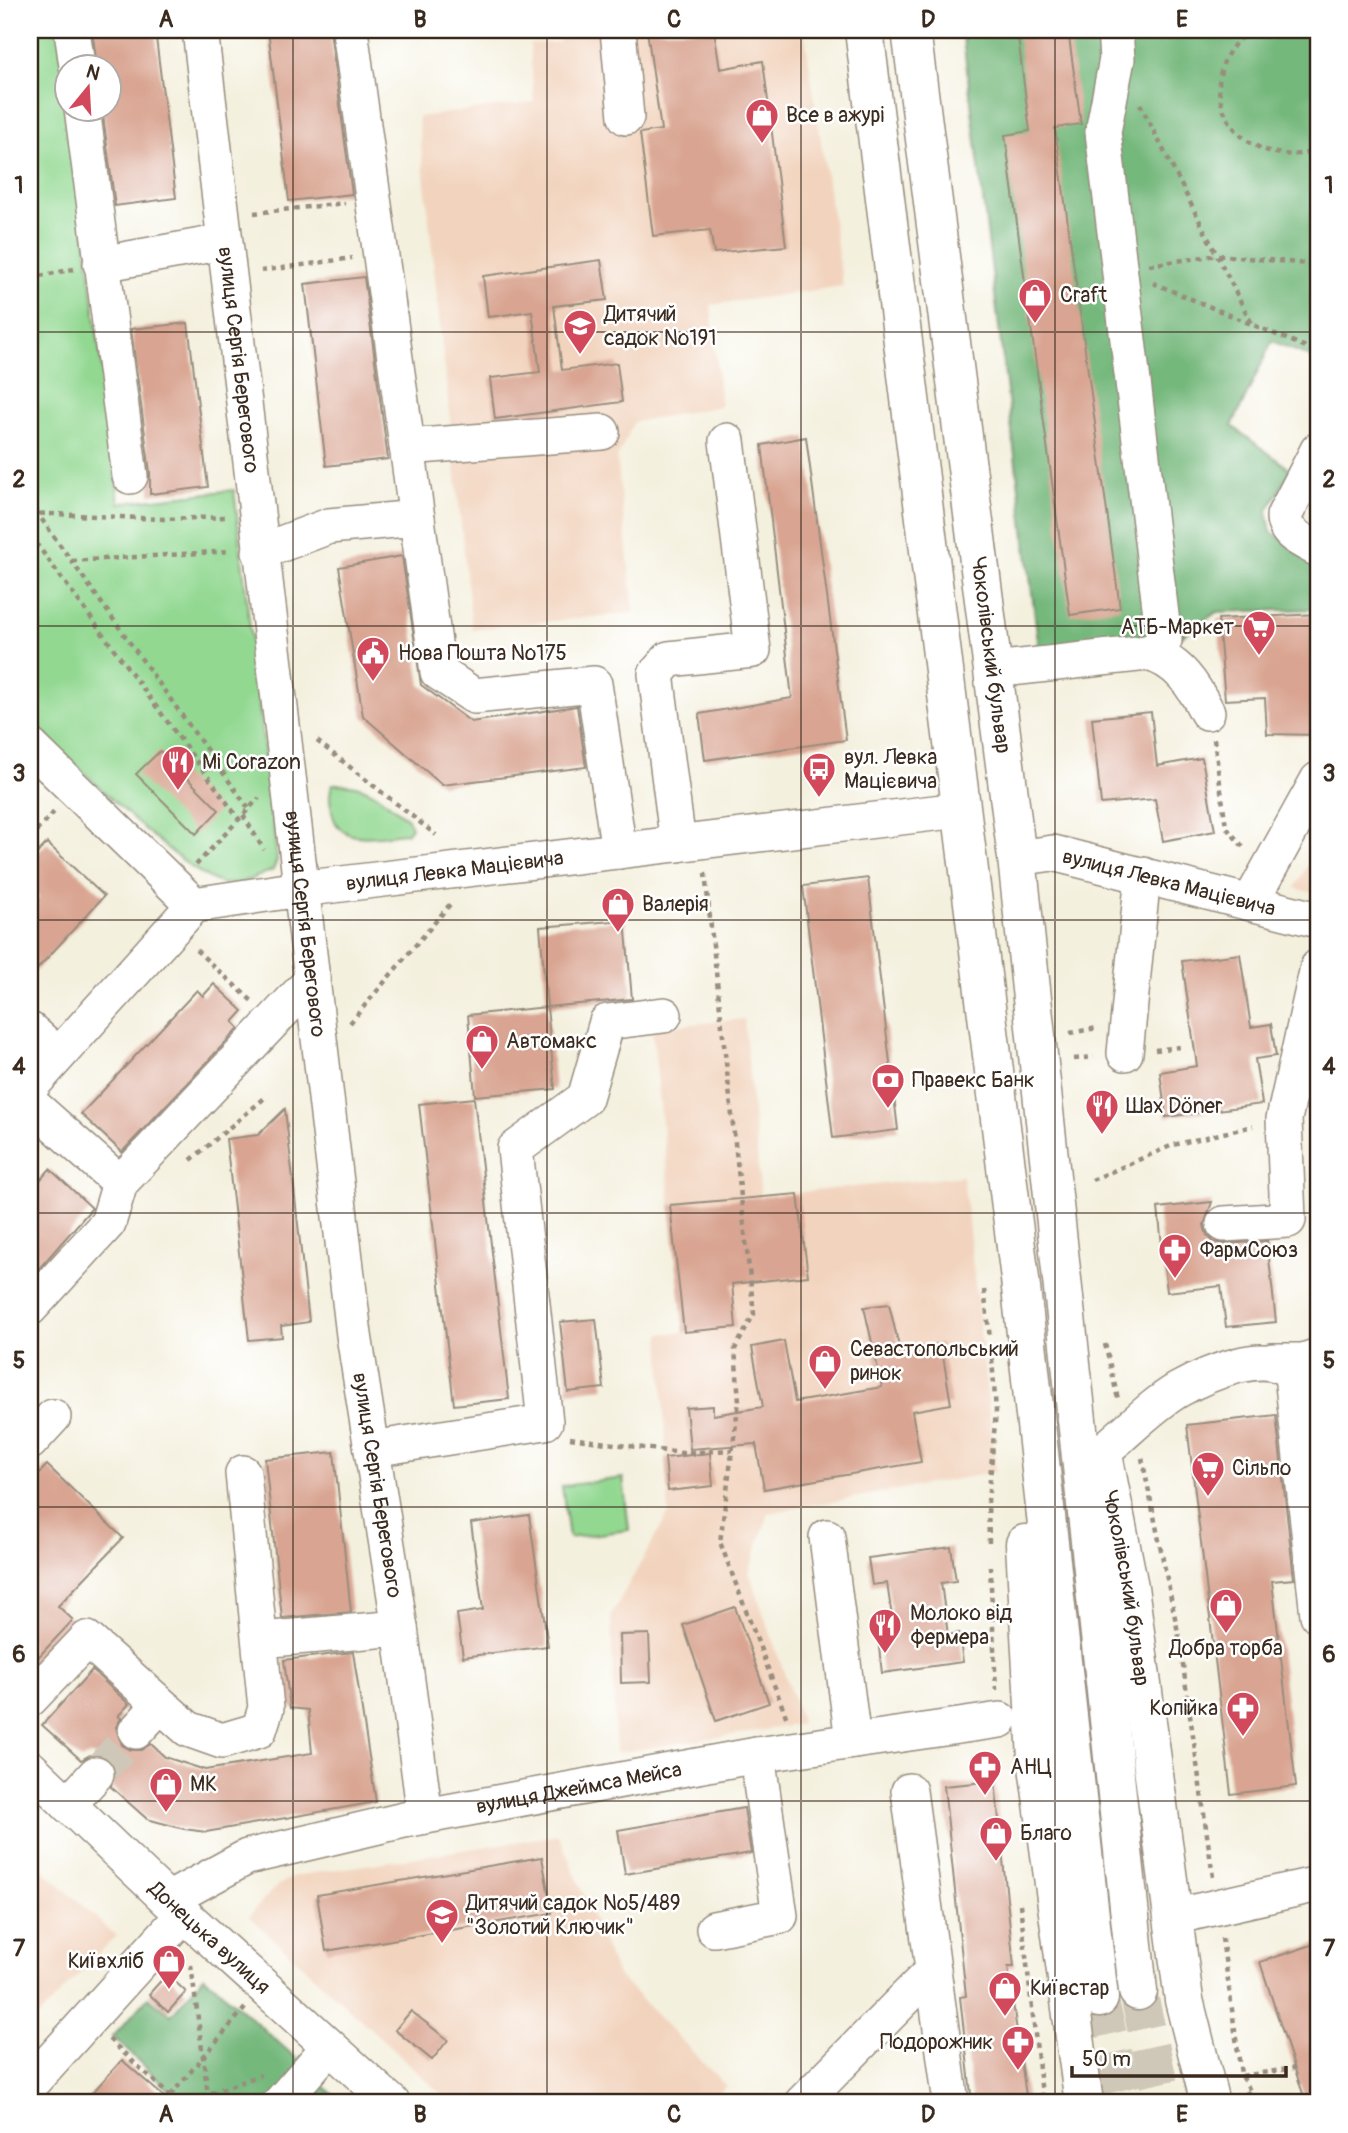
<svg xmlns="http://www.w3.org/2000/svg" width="1348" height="2133" viewBox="0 0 1348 2133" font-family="Pangolin,sans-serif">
  <rect width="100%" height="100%" fill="#fff"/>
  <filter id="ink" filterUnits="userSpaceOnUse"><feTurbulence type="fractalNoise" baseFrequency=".0143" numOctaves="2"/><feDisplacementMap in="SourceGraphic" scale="14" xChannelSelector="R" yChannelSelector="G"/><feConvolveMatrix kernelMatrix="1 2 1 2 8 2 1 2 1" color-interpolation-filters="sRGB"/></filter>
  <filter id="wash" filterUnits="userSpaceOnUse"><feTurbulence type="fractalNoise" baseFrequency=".00686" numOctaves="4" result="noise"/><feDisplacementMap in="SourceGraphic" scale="28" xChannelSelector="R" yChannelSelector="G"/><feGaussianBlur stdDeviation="1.57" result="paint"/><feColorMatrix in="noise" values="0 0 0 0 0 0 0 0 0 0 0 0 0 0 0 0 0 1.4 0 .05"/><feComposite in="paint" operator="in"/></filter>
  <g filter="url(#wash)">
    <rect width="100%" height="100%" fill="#f4f0de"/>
    <g fill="#f2d4be">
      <path d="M559,30h245l39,256 -132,19 10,101 -87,16 -17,36 17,155 -162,16 -54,-512 116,-15 -4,-58 30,-2z"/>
      <path d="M1318,846v48l-23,-6z"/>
      <path d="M744,1019l17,177 202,-20 33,296 -227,41 -20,59 53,152 -186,29 -5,-138 58,-102 -9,-179 24,-2 -32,-304z"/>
      <path d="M559,1835l57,138 110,113 -17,17h-258l-202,-187 25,-28 20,-12z"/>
      <path d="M30,1858l86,78 -86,89z"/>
    </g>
    <g fill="#92d891" stroke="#668158" stroke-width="2">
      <path d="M30,30h29l7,78 3,1 50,394 115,-13 43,370 -4,10c-16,6 -35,17 -52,13 -40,-10 -155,-129 -191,-163z"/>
      <path d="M333,784c37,-1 47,14 75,35l3,8 -5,6c-28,2 -68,15 -74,-22 -2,-10 -4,-17 1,-27z"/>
      <path d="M623,1478l6,52 -60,8 -7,-52z"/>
    </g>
    <g fill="#75b87b" stroke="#58714c" stroke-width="2">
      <path d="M962,30h356v330l-46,-19 -40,85 59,44 -24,42 4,20 47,29v48l-101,3 -44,30 -133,15z"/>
      <path d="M204,1976l102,91 -31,36h-105l5,-7 -62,-59 35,-40 23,18z"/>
      <path d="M312,2076l31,27h-54z"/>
    </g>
    <g id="blocks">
      <g fill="#d9a491">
        <path d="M92,30h63l21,168 -61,8 -13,-98h6v-42h-11z"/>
        <path d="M268,30h62l22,164 -63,7z"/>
        <path d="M647,30h67l6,39 43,-8 23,185 -72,7 -4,-23 -57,6 -13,-103 21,-3z"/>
        <path d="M1017,30h51l13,94 -26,4 65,480 -50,7 -65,-480 25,-4z"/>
        <path d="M601,260l6,40 -53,6 8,64 55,-7 5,39 -127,17 -5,-41 50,-6 -8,-61 -44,6 -5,-41z"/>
        <path d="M364,277l24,182 -62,7 -21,-182z"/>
        <path d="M188,323l20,164 -58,7v-21l-19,-144z"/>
        <path d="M806,437l40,303 -141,20 -6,-46 93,-16 -30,-253z"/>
        <path d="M402,556l19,129 50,37 106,-16 9,61 -144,18 -79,-69 -24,-149z"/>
        <path d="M1318,614v121l-51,-1 -2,-36 -40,2 -7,-81z"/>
        <path d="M1151,712l6,54 45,-8 13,73 -52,10 -8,-42 -54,5 -9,-86z"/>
        <path d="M160,751l59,59 -23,24 -60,-60z"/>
        <path d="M47,843l57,53 -74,81v-69l9,-10 -9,-9v-28z"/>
        <path d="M868,878l30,252 -65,8 -30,-252z"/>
        <path d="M625,920l7,79 -85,8 -7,-80z"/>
        <path d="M1240,954l11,73 20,-3 5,32 -21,3 7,45 -96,13 -6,-45 37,-6 -15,-105z"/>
        <path d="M214,984l29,27 -10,11 6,6 -117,124 -41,-38 116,-124 6,6z"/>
        <path d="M547,1007l8,82 -80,7 -7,-81z"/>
        <path d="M474,1098l35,301 -55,6 -35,-301z"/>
        <path d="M285,1109l24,213 -28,4 1,11 -33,3 -23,-201 32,-4z"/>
        <path d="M50,1169l42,39 -62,71v-88z"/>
        <path d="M798,1194l10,82 -76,8 4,43 -52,5 -14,-127z"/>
        <path d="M1212,1202l-8,23 3,10 7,7 11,2 42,-3 9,81 -50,5 -5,-41 -54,6 -9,-84z"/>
        <path d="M889,1304l11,47 41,-7 10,60 -39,7 9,51 -157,27 -8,-45 -66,5 -4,-41 27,-2v9l50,-8 -11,-60 32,-6 11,61 87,-15 -18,-80z"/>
        <path d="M596,1319l8,69 -36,4 -8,-70z"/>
        <path d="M1276,1415l18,164 -22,2 24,205 -65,8 -44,-369z"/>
        <path d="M334,1452l17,160 -69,6 -17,-159z"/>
        <path d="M710,1453l3,33 -45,5 -3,-33z"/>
        <path d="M47,1465l76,73 -65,68 15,14 -43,46v-183z"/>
        <path d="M529,1515l19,131 -85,11 -6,-43 26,-4 -12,-87z"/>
        <path d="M951,1547l5,34 -15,2 7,52 11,-2 4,29 -81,11 -4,-34 17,-2 -8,-54 -15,2 -4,-27z"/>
        <path d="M735,1607l34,96 -53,18 -33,-96z"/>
        <path d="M649,1634l2,48 -30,1 -1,-48z"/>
        <path d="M353,1652l23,150 -170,30 -22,-3 -37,-10 -36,-32 4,-19 -6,-9 -19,-4 -9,5 -39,-35 50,-55 37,34 -11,12 3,2 -5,9 6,18 9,5h10l10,-6 14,13 40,13 107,-17 -4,-43 -18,-2 -6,-48z"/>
        <path d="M995,1781l19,186h-6l19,136h-55l-12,-106 6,-1 -22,-210z"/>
        <path d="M744,1808l7,45 -126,21 -7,-44z"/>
        <path d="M542,1857l10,56 -226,38 -9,-56z"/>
        <path d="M1318,1943v160h-12l-46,-141z"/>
        <path d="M167,1974l19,18 -18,20 -19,-18z"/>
        <path d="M411,2011l37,29 -16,20 -37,-30z"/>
        <path d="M122,2060l49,43h-88z"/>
      </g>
    </g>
  </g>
  <g filter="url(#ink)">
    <use href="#blocks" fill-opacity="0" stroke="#988d7e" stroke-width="2"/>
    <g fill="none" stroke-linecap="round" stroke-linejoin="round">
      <path stroke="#cfc8b8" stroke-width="35" stroke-dasharray="35 18" stroke-linecap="butt" d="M96,1774l40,-43"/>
      <g stroke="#cfc8b8" stroke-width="38" stroke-dasharray="38 19" stroke-linecap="butt">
        <path d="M1138,1991l25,112"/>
        <path d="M1099,1998l26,105"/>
      </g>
      <defs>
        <g id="minor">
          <path d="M72,30l5,36"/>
          <path id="s1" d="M200,30l154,1305 46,293 25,188"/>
          <path d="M350,30l88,642 36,24 120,-12 25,167"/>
          <path d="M618,30l8,87"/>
          <path d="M82,108l48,368"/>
          <path d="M101,264l123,-22"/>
          <path d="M407,447l195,-15"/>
          <path d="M1318,450l-34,66c0,19 20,25 34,33"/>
          <path d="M260,552l69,-26 88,-8"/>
          <path d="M1147,653c31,7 47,33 60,59"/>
          <path d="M993,670l154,-17 10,-4 7,-9 -61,-508 14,-73 -2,-29"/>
          <path d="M30,746l164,159"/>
          <path d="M678,844l-22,-170 13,-15 84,-9 -26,-209"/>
          <path id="s2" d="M1017,858l36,-5 265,67"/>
          <path d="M1251,901l67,-121"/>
          <path d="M30,1030l28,25"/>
          <path d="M1125,1053l18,-178"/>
          <path id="s3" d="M30,1087l164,-182 106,-16 659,-79"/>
          <path d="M30,1103l90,80"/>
          <path d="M1224,1224l64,-4 -4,-101 34,-152"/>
          <path d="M30,1308l78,-85 12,-40 193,-204"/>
          <path d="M1273,1361h30l15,-5"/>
          <path d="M30,1442l23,-25"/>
          <path d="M372,1449l173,-27 -30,-273 70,-51 22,-76 57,-7"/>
          <path d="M1102,1452c25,-20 49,-46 76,-62 27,-15 92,-45 114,-15l26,240"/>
          <path d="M827,1537l26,204"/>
          <path d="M260,1640l140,-12"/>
          <path d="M30,1699l57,-60 101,90 34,12 37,-11 7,-22 -23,-235"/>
          <path d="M136,1731l24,-26"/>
          <path id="s4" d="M30,1768l138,132 224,203"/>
          <path d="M909,1791l42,312"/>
          <path d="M68,1805l28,-31"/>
          <path id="s5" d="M168,1900l79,-43 157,-37 353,-65 243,-35"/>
          <path d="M1173,1917l145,-33"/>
          <path d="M714,1929l66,-13 -23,-161"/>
          <path d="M30,2084l154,-170"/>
          <path d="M280,2103l49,-56"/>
          <path d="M802,2103l131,-133"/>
        </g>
        <g id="major">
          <path d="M864,30l156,1249 79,719"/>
          <path id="s6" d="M911,30l106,828 121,1133"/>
          <path id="s7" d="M1104,1460l25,127 55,413 26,103"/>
          <path d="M1025,1544l12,215 47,344"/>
        </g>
      </defs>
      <use href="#minor" stroke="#988d7e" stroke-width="38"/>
      <use href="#major" stroke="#988d7e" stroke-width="41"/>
      <g stroke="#988d7e" stroke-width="4.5" stroke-dasharray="5 5" stroke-linecap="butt">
        <path d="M1250,30c-68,50 -14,146 68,120"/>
        <path d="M1140,104l112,220"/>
        <path d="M254,213l91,-10"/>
        <path d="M1149,265l69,-10 91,9 9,5"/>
        <path d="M261,271l91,-13"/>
        <path d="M30,278l44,-9"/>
        <path d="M1153,283l165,69"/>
        <path d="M30,303l6,118 -6,82"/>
        <path d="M30,503l219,306"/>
        <path d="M30,513l133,6 65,-2"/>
        <path d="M30,535l209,284"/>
        <path d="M72,561l159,-10"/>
        <path d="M1214,739l12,88 19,22"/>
        <path d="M317,741l119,94"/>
        <path d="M243,815l21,35"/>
        <path d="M30,838l24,-26"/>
        <path d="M196,865l63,-67"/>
        <path d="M705,873l49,441 -19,35 4,52 -19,141 67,177"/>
        <path d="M196,950l56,51"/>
        <path d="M350,1023l102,-121"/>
        <path d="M1070,1033l27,-5"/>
        <path d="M1155,1050l25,-3"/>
        <path d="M1074,1059l20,-2"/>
        <path d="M191,1160l76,-64"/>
        <path d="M1092,1180l81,-35 80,-19"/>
        <path d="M984,1290l6,48"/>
        <path d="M1105,1344l13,55"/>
        <path d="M570,1438l111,15 52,-3"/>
        <path d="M1142,1458l37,179 34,240"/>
        <path d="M989,1543l-1,-41 8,-91 -5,-65"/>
        <path d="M990,1566l6,124"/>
        <path d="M1020,1904l23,199"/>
        <path d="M1222,1938l19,136 16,29"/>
        <path d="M191,1965l18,138"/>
        <path d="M109,2039l61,57"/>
        <path d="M1242,2076l52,-8"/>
        <path d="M1247,2091l5,12"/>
        <path d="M164,2103l81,-95"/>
        <path d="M183,2103l78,-28"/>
      </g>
      <use href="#minor" stroke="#fff" stroke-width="35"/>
      <use href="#major" stroke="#fff" stroke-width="38"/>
    </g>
  </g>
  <path fill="none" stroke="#3b2a1e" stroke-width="2" stroke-opacity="0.55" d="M293,30v2073M547,30v2073M801,30v2073M1055,30v2073M30,332h1288M30,626h1288M30,920h1288M30,1213h1288M30,1507h1288M30,1801h1288"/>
  <defs>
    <symbol id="shop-pin" viewBox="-11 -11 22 30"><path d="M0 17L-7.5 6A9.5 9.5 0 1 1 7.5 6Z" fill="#d1495b" stroke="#fff"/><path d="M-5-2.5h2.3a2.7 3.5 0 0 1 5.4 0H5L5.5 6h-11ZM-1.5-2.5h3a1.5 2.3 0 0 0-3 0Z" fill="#fff"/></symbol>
    <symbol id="school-pin" viewBox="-11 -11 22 30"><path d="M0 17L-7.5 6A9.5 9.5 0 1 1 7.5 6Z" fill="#d1495b" stroke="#fff"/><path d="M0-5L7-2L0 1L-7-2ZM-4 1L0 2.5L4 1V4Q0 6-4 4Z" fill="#fff"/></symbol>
    <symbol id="supermarket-pin" viewBox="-11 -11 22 30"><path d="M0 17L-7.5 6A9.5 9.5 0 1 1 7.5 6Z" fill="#d1495b" stroke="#fff"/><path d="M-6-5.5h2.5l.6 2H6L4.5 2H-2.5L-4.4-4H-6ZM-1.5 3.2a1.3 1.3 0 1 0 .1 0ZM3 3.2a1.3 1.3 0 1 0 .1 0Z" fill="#fff"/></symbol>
    <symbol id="civic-pin" viewBox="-11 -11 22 30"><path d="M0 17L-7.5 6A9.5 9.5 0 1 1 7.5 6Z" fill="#d1495b" stroke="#fff"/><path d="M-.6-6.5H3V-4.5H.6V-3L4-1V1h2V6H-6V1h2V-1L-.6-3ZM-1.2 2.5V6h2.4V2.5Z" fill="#fff"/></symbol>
    <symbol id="restaurant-pin" viewBox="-11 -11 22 30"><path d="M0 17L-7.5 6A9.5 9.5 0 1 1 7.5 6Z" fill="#d1495b" stroke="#fff"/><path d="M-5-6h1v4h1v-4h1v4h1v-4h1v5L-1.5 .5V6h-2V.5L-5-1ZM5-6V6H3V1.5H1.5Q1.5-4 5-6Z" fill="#fff"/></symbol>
    <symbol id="bus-pin" viewBox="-11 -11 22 30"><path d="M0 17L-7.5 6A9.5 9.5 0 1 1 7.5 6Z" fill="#d1495b" stroke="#fff"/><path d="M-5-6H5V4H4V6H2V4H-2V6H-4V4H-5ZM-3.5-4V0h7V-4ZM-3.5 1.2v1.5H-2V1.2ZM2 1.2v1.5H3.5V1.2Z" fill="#fff"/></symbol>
    <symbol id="bank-pin" viewBox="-11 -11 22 30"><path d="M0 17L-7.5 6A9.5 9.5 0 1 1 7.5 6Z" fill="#d1495b" stroke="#fff"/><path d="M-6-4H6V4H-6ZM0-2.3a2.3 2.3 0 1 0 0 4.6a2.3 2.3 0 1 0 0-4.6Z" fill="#fff"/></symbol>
    <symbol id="pharmacy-pin" viewBox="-11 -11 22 30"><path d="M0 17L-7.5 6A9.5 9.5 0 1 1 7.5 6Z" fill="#d1495b" stroke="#fff"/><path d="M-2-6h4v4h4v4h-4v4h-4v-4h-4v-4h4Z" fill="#fff"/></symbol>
  </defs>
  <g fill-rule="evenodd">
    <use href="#shop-pin" x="743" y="96" width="38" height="52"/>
    <use href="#shop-pin" x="1016" y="276" width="38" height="52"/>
    <use href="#school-pin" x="561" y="307" width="38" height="52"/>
    <use href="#supermarket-pin" x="1240" y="608" width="38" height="52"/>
    <use href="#civic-pin" x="354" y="634" width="38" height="52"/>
    <use href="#restaurant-pin" x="159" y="743" width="38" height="52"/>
    <use href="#bus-pin" x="800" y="750" width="38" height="52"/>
    <use href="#shop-pin" x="599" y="885" width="38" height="52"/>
    <use href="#shop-pin" x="463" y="1022" width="38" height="52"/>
    <use href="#bank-pin" x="869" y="1061" width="38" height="52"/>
    <use href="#restaurant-pin" x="1083" y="1087" width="38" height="52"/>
    <use href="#pharmacy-pin" x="1156" y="1231" width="38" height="52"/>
    <use href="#shop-pin" x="806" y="1342" width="38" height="52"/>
    <use href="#supermarket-pin" x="1189" y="1449" width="38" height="52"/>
    <use href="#shop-pin" x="1207" y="1586" width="38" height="52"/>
    <use href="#restaurant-pin" x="866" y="1606" width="38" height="52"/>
    <use href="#pharmacy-pin" x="1224" y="1689" width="38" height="52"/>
    <use href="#pharmacy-pin" x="966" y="1748" width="38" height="52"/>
    <use href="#shop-pin" x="147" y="1765" width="38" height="52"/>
    <use href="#shop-pin" x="977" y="1814" width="38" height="52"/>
    <use href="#school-pin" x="423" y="1896" width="38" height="52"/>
    <use href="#shop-pin" x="150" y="1942" width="38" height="52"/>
    <use href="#shop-pin" x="986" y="1969" width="38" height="52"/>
    <use href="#pharmacy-pin" x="999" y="2023" width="38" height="52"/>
  </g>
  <g text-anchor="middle" stroke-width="5" stroke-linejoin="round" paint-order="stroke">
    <g font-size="21" fill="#3b2a1e" stroke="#fff" text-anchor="start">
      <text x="786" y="122">Все в ажурі</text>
      <text x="1060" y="302">Craft</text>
      <text x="604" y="321">Дитячий<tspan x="604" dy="24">садок №191</tspan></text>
      <text x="1234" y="634" text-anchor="end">АТБ-Маркет</text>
      <text x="398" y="660">Нова Пошта №175</text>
      <text x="844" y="764">вул. Левка<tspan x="844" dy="24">Мацієвича</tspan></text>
      <text x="202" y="769">Mi Corazon</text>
      <text x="642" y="911">Валерія</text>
      <text x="506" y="1048">Автомакс</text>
      <text x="912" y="1087">Правекс Банк</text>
      <text x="1126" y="1113">Шах Döner</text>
      <text x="1200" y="1257">ФармСоюз</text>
      <text x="850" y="1356">Севастопольський<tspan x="850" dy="24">ринок</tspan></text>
      <text x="1232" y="1475">Сільпо</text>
      <text x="910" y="1620">Молоко від<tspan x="910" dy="24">фермера</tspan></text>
      <text x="1226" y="1655" text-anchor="middle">Добра торба</text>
      <text x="1218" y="1715" text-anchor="end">Копійка</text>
      <text x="1010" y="1774">АНЦ</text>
      <text x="190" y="1791">МК</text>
      <text x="1020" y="1840">Благо</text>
      <text x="466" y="1910">Дитячий садок №5/489<tspan x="466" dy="24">"Золотий Ключик"</tspan></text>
      <text x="144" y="1968" text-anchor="end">Київхліб</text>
      <text x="1030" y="1995">Київстар</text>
      <text x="993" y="2049" text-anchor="end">Подорожник</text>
    </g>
    <g font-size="21" fill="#3b2a1e" stroke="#fff">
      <text dy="7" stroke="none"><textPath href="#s1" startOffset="332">вулиця Сергія Берегового</textPath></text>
      <text dy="7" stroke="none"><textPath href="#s6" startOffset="630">Чоколівський бульвар</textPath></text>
      <text dy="7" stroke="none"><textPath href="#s3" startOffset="508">вулиця Левка Мацієвича</textPath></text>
      <text dy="7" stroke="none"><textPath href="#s2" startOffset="156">вулиця Левка Мацієвича</textPath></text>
      <text dy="7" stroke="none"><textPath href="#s1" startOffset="900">вулиця Сергія Берегового</textPath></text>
      <text dy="7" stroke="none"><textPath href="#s1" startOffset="1466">вулиця Сергія Берегового</textPath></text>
      <text dy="7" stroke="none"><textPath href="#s7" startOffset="130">Чоколівський бульвар</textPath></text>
      <text dy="7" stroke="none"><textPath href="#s5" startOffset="429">вулиця Джеймса Мейса</textPath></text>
      <text dy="7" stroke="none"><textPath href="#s4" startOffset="247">Донецька вулиця</textPath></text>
    </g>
  </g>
  <rect width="1348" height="2133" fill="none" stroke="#fff" stroke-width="77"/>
  <g transform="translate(88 88) rotate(18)"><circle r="33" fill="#ffffff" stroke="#b1aaa5" stroke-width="2"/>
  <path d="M0-5L12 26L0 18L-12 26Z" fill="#d1495b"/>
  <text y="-10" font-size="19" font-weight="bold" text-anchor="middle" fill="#3b2a1e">N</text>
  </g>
  <path d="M1072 2066v10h214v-10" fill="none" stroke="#3b2a1e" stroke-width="3.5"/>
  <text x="1082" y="2066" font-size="21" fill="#3b2a1e" stroke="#ffffff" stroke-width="5" paint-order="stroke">50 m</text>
  <rect x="38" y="38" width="1272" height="2056" fill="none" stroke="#3b2a1e" stroke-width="2.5"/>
  <g font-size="23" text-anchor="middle" font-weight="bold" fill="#3b2a1e">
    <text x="166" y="27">A</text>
    <text x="420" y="27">B</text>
    <text x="674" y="27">C</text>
    <text x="928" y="27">D</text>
    <text x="1182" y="27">E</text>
    <text x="19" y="193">1</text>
    <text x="1329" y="193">1</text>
    <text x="19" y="487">2</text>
    <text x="1329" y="487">2</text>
    <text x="19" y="781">3</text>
    <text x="1329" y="781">3</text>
    <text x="19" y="1074">4</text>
    <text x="1329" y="1074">4</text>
    <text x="19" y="1368">5</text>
    <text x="1329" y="1368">5</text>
    <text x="19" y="1662">6</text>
    <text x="1329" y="1662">6</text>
    <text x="19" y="1956">7</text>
    <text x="1329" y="1956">7</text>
    <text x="166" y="2122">A</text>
    <text x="420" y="2122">B</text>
    <text x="674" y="2122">C</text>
    <text x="928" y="2122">D</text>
    <text x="1182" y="2122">E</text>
  </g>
</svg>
